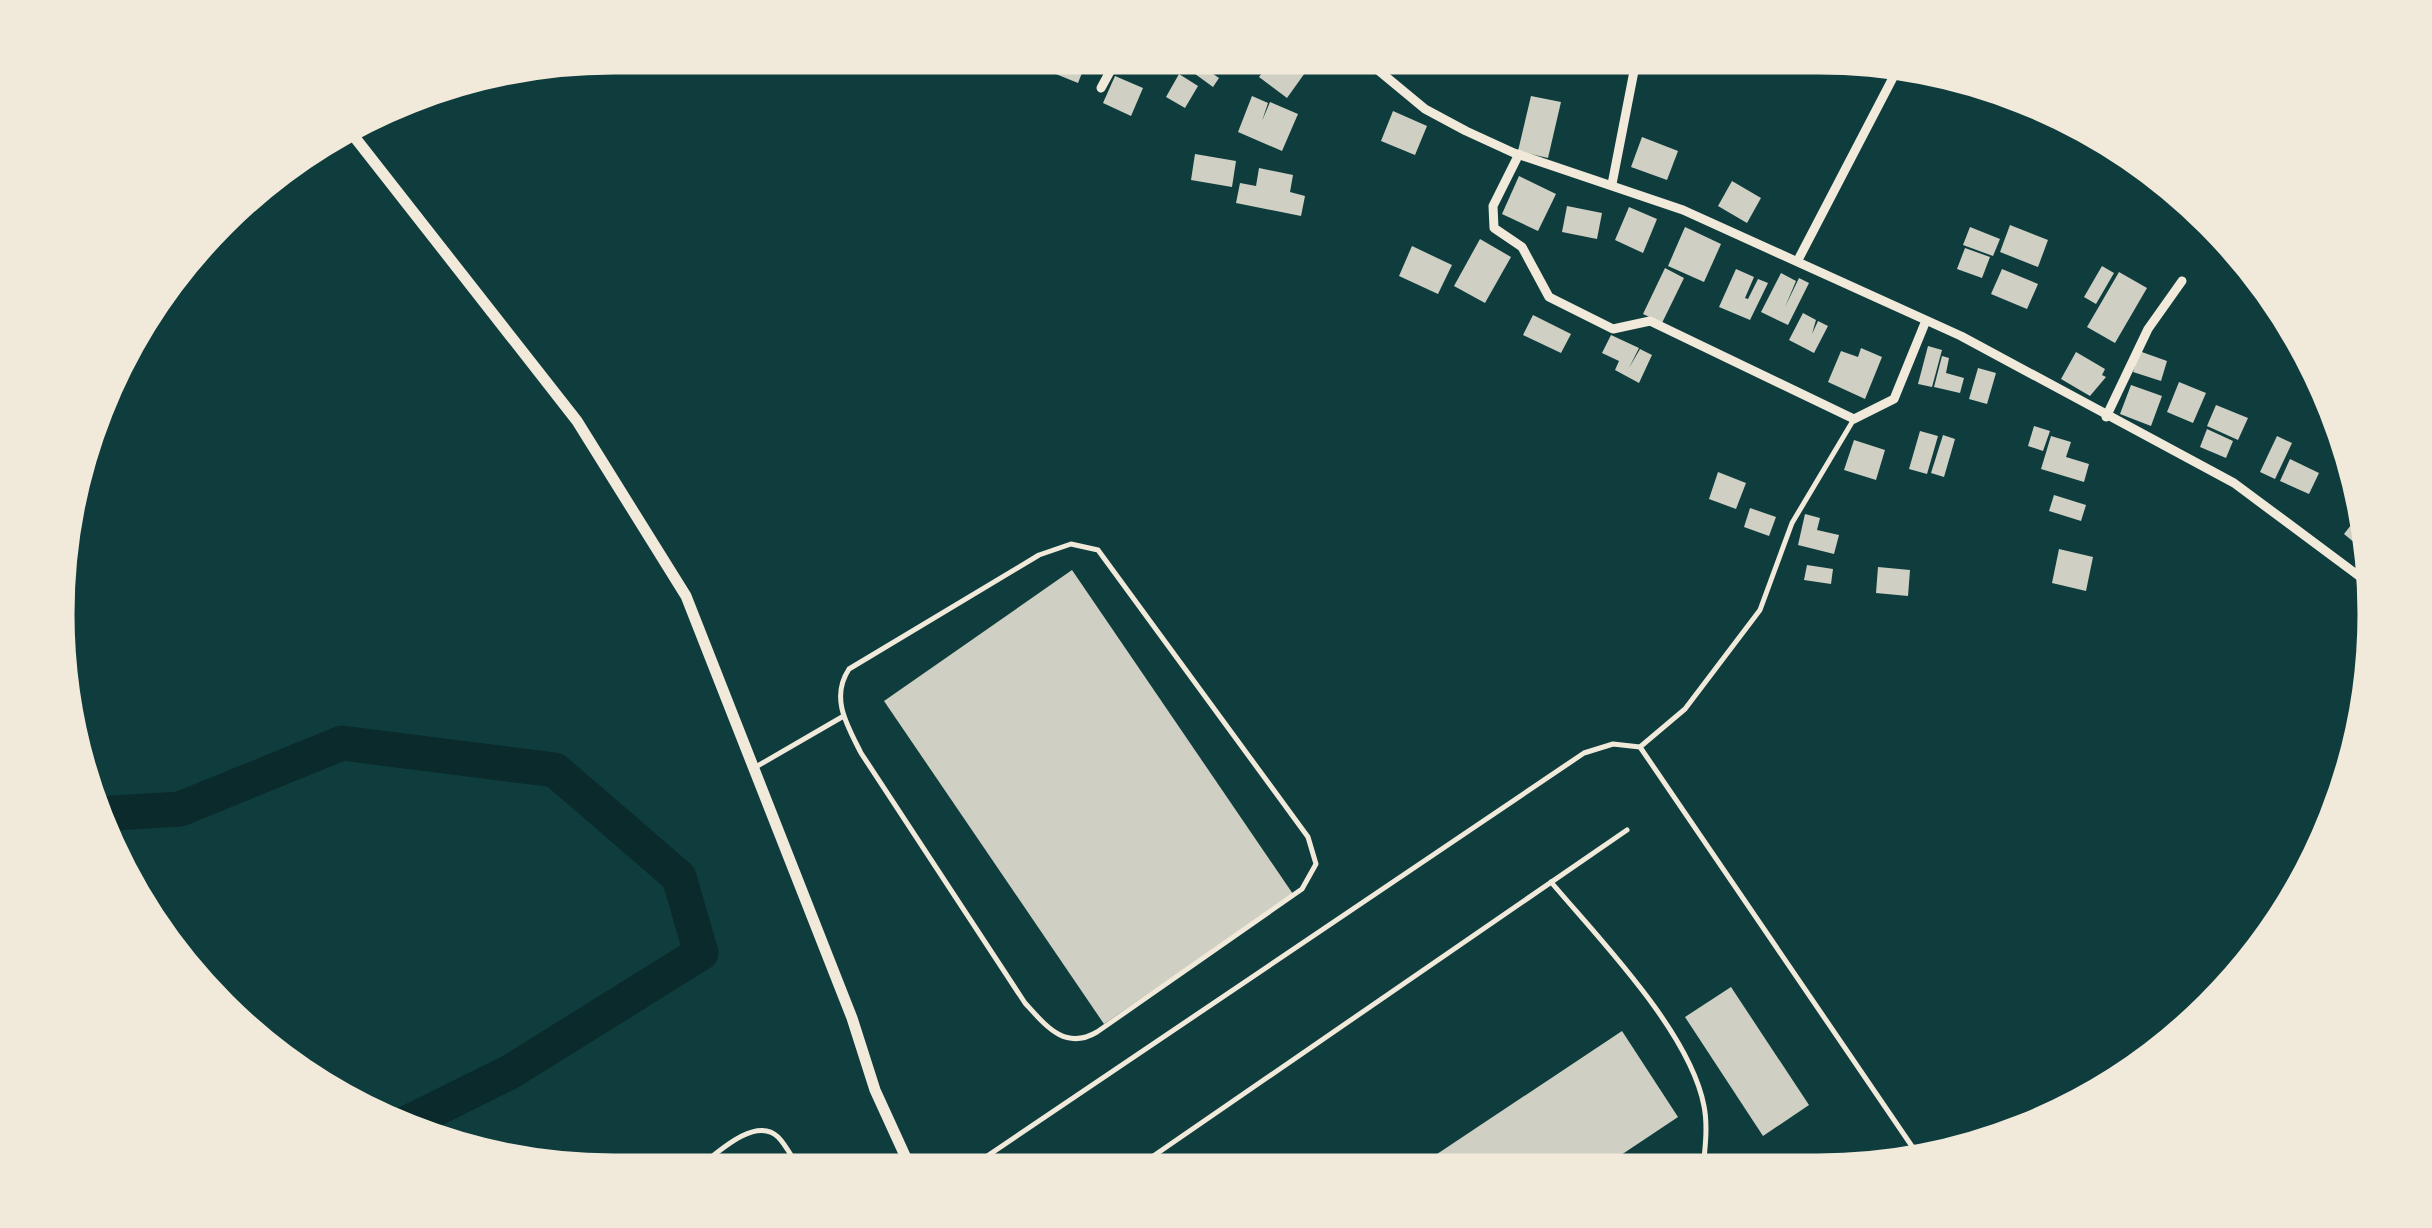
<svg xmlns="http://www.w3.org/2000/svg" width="2432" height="1228" viewBox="0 0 2432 1228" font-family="'Sofia Sans Condensed',sans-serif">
  <rect width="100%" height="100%" fill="#0f3d3e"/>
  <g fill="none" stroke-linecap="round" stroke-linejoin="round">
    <path stroke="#0a2a2b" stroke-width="35" d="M98,814l82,-5 162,-66 213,27 124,107 22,76 -191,119 -107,53"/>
  </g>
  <g fill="#cfcfc3">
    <path d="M1052,55h37l-11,28 -32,-13z"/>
    <path d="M1187,56l32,22 -6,9 -33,-24z"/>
    <path d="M1275,56h42l-30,42 -28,-21z"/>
    <path d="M1179,74l19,12 -13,22 -19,-11z"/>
    <path d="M1115,76l28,12 -12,28 -28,-13z"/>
    <path d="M1252,96l16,7 -6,18 8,-19 28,12 -16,37 -44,-19z"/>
    <path d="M1531,96l30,6 -13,56 -30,-7z"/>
    <path d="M1393,111l34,15 -12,29 -34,-14z"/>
    <path d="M1642,137l36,14 -11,29 -36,-13z"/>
    <path d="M1195,154l41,7 -4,26 -41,-7z"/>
    <path d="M1259,168l34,7 -3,17 15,4 -4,20 -65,-13 4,-20 16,3z"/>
    <path d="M1519,176l37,18 -18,37 -36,-17z"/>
    <path d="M1732,181l29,17 -14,25 -29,-17z"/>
    <path d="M1567,206l35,7 -5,26 -35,-7z"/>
    <path d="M1629,207l28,12 -14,34 -28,-13z"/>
    <path d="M2010,225l38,15 -10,27 -38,-15z"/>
    <path d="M1685,227l36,17 -17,38 -36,-16z"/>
    <path d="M1970,227l30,12 -7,17 -30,-11z"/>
    <path d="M1480,239l31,18 -26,46 -31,-17z"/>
    <path d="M1412,246l40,19 -14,29 -39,-18z"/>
    <path d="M1965,248l25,9 -8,21 -25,-9z"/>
    <path d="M2102,266l12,7 -18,31 -12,-7z"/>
    <path d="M1665,268l19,10 -22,45 -19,-9z"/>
    <path d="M1736,269l18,8 -9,21 3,1 10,-20 10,4 -18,37 -31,-13z"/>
    <path d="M2002,269l36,15 -11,25 -36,-15z"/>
    <path d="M2119,272l28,16 -32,55 -28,-16z"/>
    <path d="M1781,273l15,8 -11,26 14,-29 10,5 -21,42 -27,-13z"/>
    <path d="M1803,313l13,7 -4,14 6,-13 10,5 -14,27 -25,-13z"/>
    <path d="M1533,315l38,19 -10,19 -38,-18z"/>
    <path d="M1611,335l28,13 -10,20 11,-19 12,6 -13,28 -24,-13 4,-9 -17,-8z"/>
    <path d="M1928,346l14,4 -10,37 -14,-3z"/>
    <path d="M1861,348l21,9 -17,42 -37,-17 13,-31 17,6z"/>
    <path d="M2139,351l28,10 -6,20 -28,-9z"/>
    <path d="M2076,352l29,17 -3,6 4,2 -16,19 -29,-17z"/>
    <path d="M1942,356l7,2 -3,15 18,5 -4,15 -26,-6z"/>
    <path d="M1978,368l18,5 -9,31 -18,-5z"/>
    <path d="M2179,382l27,11 -13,30 -26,-11z"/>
    <path d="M2131,385l31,11 -11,30 -31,-12z"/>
    <path d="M2216,405l32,13 -10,22 -31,-14z"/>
    <path d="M2034,426l16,5 -7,20 -15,-5z"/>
    <path d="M2207,429l26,12 -7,17 -26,-11z"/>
    <path d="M1920,431l18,5 -11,38 -18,-5z"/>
    <path d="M1943,435l12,4 -11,38 -13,-4z"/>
    <path d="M2051,436l20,6 -5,15 23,7 -5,18 -43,-13z"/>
    <path d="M2277,436l15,7 -17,36 -15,-7z"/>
    <path d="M1854,440l31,10 -9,30 -32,-10z"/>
    <path d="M2290,459l29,14 -10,21 -29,-13z"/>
    <path d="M1718,472l28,11 -10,26 -27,-10z"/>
    <path d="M2054,495l32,10 -5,16 -32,-10z"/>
    <path d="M1750,508l26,9 -7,19 -25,-9z"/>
    <path d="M1805,514l15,4 -3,12 22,5 -5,19 -36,-9z"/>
    <path d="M2358,516l3,21 1,12 -18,-15z"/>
    <path d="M2059,549l34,8 -7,34 -34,-8z"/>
    <path d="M1807,565l26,4 -2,15 -27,-4z"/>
    <path d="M1878,567l32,3 -2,26 -32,-3z"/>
    <path d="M1072,570l221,324 -189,130 -220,-323z"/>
    <path d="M1731,987l78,118 -46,31 -78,-119z"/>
    <path d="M1622,1031l56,86 -78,52 -187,1z"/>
  </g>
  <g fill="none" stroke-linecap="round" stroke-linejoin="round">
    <g stroke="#f1e9da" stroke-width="5">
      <path d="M1071,544l27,6 210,287 8,27 -14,25 -205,143c-32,19 -51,-6 -72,-29l-164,-250c-14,-28 -31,-55 -12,-84l190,-114z"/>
      <path d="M1640,747l45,-38 75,-99 32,-87 62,-104"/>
      <path d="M754,768l88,-51"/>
      <path d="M1551,882c49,58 139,150 153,224 4,20 1,43 -1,63"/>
      <path d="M1133,1170l494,-340"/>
      <path d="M965,1171l619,-418 29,-9 27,3 282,414"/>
      <path d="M693,1172c19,-14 61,-58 85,-35 9,9 15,23 23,34"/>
    </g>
    <g stroke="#f1e9da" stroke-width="9">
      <path d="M1361,56l64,53 41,22 48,22 169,57 278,126 273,147 133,99"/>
      <path d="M1101,88l18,-33"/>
      <path d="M1519,154l-26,52 1,22 28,19 27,50 64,32 37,-8 204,98 40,-20 31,-76"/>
      <path d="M1612,184l23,-118"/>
      <path d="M1798,260l100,-192"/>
      <path d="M2106,417l42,-88 34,-48"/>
    </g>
    <path stroke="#f1e9da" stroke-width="11" d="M349,130l228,291 109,175 166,422 23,72 37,81"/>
  </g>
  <path d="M0 0H2432V1228H0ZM614 72H1818A542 542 0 0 1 2360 614V614A542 542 0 0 1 1818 1156H614A542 542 0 0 1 72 614V614A542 542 0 0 1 614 72Z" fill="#f1e9da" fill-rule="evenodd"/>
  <path fill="none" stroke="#f1e9da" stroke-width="5" d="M614 72H1818A542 542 0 0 1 2360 614V614A542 542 0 0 1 1818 1156H614A542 542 0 0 1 72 614V614A542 542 0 0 1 614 72Z"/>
</svg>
